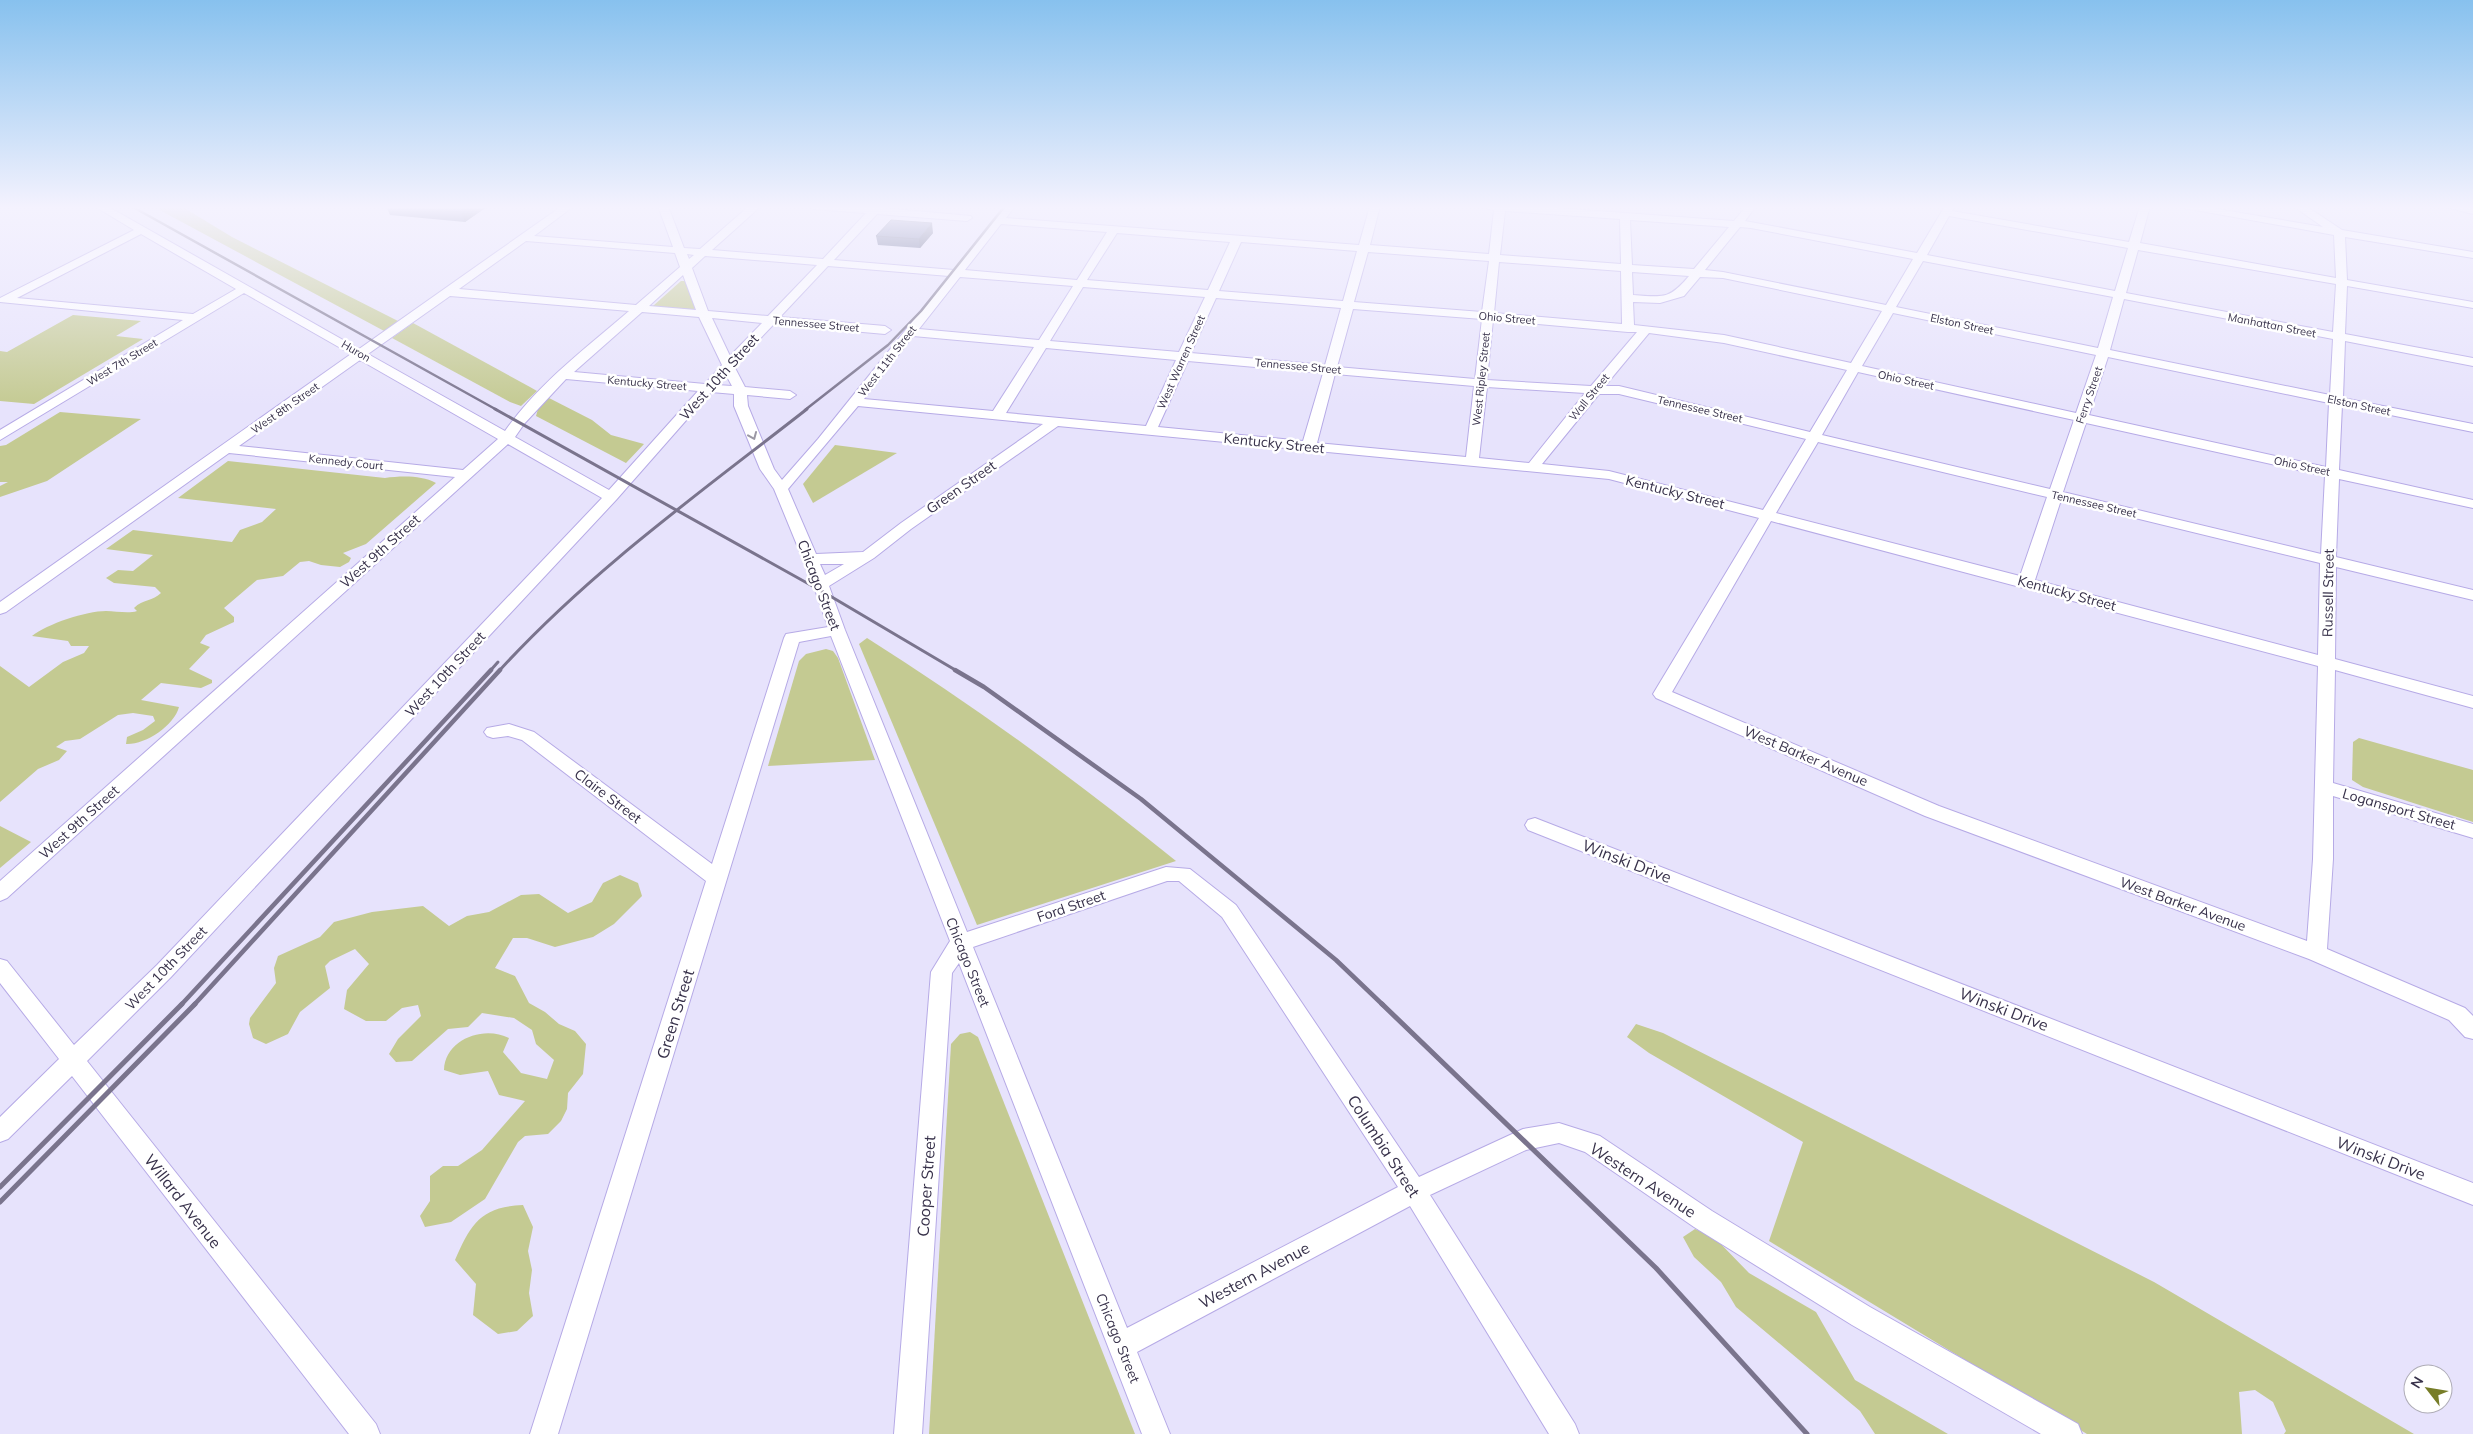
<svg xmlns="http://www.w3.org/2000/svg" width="2473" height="1434" viewBox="0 0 2473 1434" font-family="Mulish,sans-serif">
  <rect width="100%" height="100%" fill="#e7e3fc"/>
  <g fill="#c4ca92">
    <path d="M181,206l51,31 168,85 -14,10 -232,-125z"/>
    <path d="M681,281h4l11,27 -4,2 -39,-4z"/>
    <path d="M73,315l68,6 -25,15 27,3 -109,65 -34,-3v-50l7,1z"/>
    <path d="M413,323l117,64 7,4 -16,15 -11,-4 -118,-64z"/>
    <path d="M549,398l43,22 19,15 33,9 -18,19 -90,-47 2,-7z"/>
    <path d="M60,412l81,7 -94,62 -47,16v-11l8,-4h-8v-36l6,-1z"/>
    <path d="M835,445l62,8 -84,50 -10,-19z"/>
    <path d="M228,461l157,17c16,-2 36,-3 51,5l-70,61 -23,9 8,5 -2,4 -9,5 -19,-2 -12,-4 -9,1 -17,14 -26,4 -33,28 10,9v5l-28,13 -6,8 10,4 -21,22 23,11v3l-11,5 -40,-5 -20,17 38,7c-5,19 -34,38 -53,37l1,-7 16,-7 12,-9 -2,-5 -20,-3 -15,2 -38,24 -15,2 -9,6 11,4 -8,9 -21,9 -38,33v-136l29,21 34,-25 21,-9 5,-7h-18l-3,-5 -36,-5c15,-12 54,-25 74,-25 10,0 22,3 31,0l-3,-3c9,-9 19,-7 27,-15l-6,-6 -41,-4 -8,-5 12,-8 15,1 20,-16 -47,-6 27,-19 99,12 8,-12 22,-8 14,-13 -98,-11z"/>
    <path d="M867,638c108,68 210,143 309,223l-199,64 -118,-281z"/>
    <path d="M826,649l7,2 5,7 37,102 -107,6 31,-105 7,-7z"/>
    <path d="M2359,738l114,32v52l-110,-35 -11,-7 1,-38z"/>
    <path d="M0,826l31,16 -31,26z"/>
    <path d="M620,875l18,8 4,13 -28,28 -21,13 -38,10 -28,-9h-14l-18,30 20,8 14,27 16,9 14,12 16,7 11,13 -3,30 -15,19 -1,16 -6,12 -13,13 -23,2 -7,6 -33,57 -34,23 -26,5 -5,-11 10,-15v-25l13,-10h15l24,-16 43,-49 -26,-6 -11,-24 -28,4 -16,-5c1,-31 40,-45 65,-32l-6,14 18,21 26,6 7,-19 -18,-16 -4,-14 -18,-12 -32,-5 -14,14 -20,2 -36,32 -16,1 -7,-8 9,-15 23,-23 -3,-11 -16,3 -16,13h-20l-22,-12 3,-19 22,-26 -14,-15 -25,12 -5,5 5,22 -30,24 -12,22 -22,10 -13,-6 -4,-14 1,-6 26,-35 -2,-15 4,-12 42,-19 14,-15 38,-10 51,-6 26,20 18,-10 22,-4 32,-17 18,-1 29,19 24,-11 11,-19z"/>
    <path d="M1636,1024l27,9 491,249 260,152h-130l2,-3 -13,-29 -18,-12 -16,2 3,42h-155l-318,-193 34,-99 -154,-89 -22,-16z"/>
    <path d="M970,1032l8,5 157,397h-206l22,-390 9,-10z"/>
    <path d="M523,1205l10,22 -5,24 4,19 -3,23 4,23 -16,15 -19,3 -25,-19 3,-31 -21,-24c16,-36 25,-53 68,-55z"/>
    <path d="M1695,1229l20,9 34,35 67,39 39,68 93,54h-73l-15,-23 -124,-104 -15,-25 -27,-25 -11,-20z"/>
  </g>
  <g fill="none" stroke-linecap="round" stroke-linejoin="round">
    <defs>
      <g id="minor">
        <path d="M94,206h13l252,143 203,-143h12l-40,30 139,11 -15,-41h10l16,42 16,1 49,-43h12l-49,44 111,9 43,-46 -53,-4 -5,-3h76l-2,2 89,8 1,2 -5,3 -90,-7 -43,46 120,10 50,-64h11l-9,12 353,27 11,-39h10l-10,39 119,9 5,-44 -21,-4h56l205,15 12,-15h10l-11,15 172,32 28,-47h10l-3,5 177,31 11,-36h10l-10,37 196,35 -2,-43 -161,-29h27l123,21 -30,-21h13l36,24 131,22v6l-128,-21 2,43 126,22v6l-126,-22 -2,48 128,24v8l-128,-25 -2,57 130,26v8l-131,-27 -3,65 134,30v8l-134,-29 -3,78 137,33v10l-137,-33 -1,92 138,37v12l-138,-38 -2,113 140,41v14l-140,-42v63l-6,90 138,59 8,8v23l-8,-2 -16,-17 -140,-61 -384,-143 -269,-118 -3,-4 106,-176 -150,-39 -551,-53 -147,103 -37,29 -45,28 16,44 122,302 199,-65 24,2 46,36 183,272 104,-48 36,-6 41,13 112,75 158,96 208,117 4,10h-41l-189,-109 -158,-98 -109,-75 -26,-9 -33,7 -96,45 145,229 4,10h-30l-139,-228 -273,146 33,82h-28l-183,-471 -7,10 -30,461h-28l37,-462 19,-31 -119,-305 -32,6 -241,792h-28l176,-553 -184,-141 -14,-4 -15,2 -6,-2 -3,-4 3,-4 22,-4 25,8 178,132 72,-226 2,-4 42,-7 -15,-43 -39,-95 -14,-20 -26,-63v-12l-23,-2 -95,108 -445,477 -84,84 289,363 4,10h-31l-277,-358 -64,63 -8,3v-25l59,-58 -59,-76v-24l7,2 67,84 83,-80 445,-467 -94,-54 -501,454 -7,3v-20l455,-404 -226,-24 -223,159 -6,2v-12l351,-248 -107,-61 -244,147v-10l183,-110 -183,-18v-4l134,-68zM1505,211l115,8 1,45 -121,-9zM1949,216l179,32 -13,43 -188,-36zM1630,220l99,7 -35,42 -62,-4zM1001,224l106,8 -30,48 -112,-10zM1740,227l11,1 162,31 -27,46 -163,-33 -18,-2zM1117,233l113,9 -22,48 -121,-10zM141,234l95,55 -43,25 -176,-16zM526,241l149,12 5,14 -44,38 -177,-16zM1241,242l116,9 -14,50 -124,-10zM2138,250l198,34 -3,48 -207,-39zM1368,252l121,9 -7,51 -128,-10zM687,254l7,1 -5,4zM705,256l112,9 -49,51 -60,-5 -16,-43zM1923,261l190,36 -15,51 -202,-41zM1499,262l122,9 1,53 -128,-11zM828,266l121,10 -131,163 -36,41 -8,-11 -26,-63 -1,-11 43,4 6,-4 -6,-4 -45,-4 -11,-21 40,-42 111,10 6,-4 -6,-4 -105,-9zM1632,272l57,4c-20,24 -26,21 -56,19zM683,275l13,35 -47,-4zM960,277l113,9 -34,54 -120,-11zM1700,277l23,1 159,33 -31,52 -127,-28 -90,-10 -1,-23 27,1 24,-7zM1083,287l122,10 -26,55 -129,-11zM450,296l179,15c-43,37 -91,73 -124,120l-137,-77zM1216,298l125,10 -16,57 -134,-12zM2124,299l209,40 -3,56 -220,-45zM1353,309l129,10 -7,60 -138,-12zM642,312l57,5 23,48 -17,19 -131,-12zM1893,313l203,42 -20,58 -214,-47zM712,318l50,5 -32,33zM1493,320l135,12h9l-46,54 -104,-6zM1649,333l75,10 123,27 -37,62 -191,-46h-14zM913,336l121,11 -41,64 -129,-12zM1046,348l130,12 -30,66 -140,-13zM2108,357l221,46 -3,64 -237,-52zM360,360l138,79 -35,31 -224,-24zM1188,361l135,12 -20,68 -145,-14zM1858,372l216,48 -24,69 -228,-54zM1335,374l139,12 -8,71 -149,-14zM726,375l6,11 -15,-1zM566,379l132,12 -89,99 -94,-53 9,-13zM1487,387l98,6 -56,70 -50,-5zM1599,394h20l187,45 -43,71 -154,-39 -67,-7zM858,406l185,18 -142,99 -38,29 -47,2 -28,-65zM2086,423l239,53 -4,78 -258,-62zM1818,442l229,55 -27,79 -244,-63zM2061,500l259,63 -2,92 -283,-75zM1771,521l547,145 -5,193 -6,82 -368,-135 -267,-114zM820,564h24l-19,11zM1167,881h12l43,36 176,270 -271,141 -154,-381z"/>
        <path d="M2442,206l31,2v6z"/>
        <path d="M1535,818l938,365v22l-945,-375 -3,-5 3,-5z"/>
      </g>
    </defs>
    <use href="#minor" stroke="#b6aae6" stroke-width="2"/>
    <use href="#minor" fill="#fff" fill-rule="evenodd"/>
    <g stroke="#7a748d" stroke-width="2.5">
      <path d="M131,206l366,204"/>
      <path d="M805,410l83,-65 33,-34 84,-105"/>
    </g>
    <g stroke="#7a748d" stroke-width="3">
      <path d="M495,409l330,184 132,78"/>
      <path d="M490,671l8,-9"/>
      <path d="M499,671c91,-100 202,-179 308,-262"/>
    </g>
    <g stroke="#7a748d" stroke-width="4.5">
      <path d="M955,670l29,17 157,112 195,161 47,45"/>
      <path d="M181,1005l310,-335"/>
      <path d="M194,1005l306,-335"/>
    </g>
    <g stroke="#7a748d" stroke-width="5">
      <path d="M1382,1004l274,264 151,166"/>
      <path d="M0,1187l182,-183"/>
      <path d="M0,1202l195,-198"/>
    </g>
  </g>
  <g fill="#3e4773">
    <path d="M386,206h102l-23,16 -75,-7z"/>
    <path d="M933,233l-13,15 -42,-3 -2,-9z"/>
  </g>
  <g fill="#323a5e">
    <path d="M470,206h18l-23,16 -4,-10z"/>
    <path d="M932,223l1,10 -13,15 -1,-9z"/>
  </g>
  <g fill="#485386" stroke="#323a5e">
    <path d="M391,206h79l-9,6z"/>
    <path d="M891,220l41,3 -13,16 -43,-3z"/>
  </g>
  <defs><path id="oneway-chevron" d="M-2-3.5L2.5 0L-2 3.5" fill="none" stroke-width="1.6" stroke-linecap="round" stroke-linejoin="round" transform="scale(1.25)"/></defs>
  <use stroke="#9b98a4" href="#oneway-chevron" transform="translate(753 436) rotate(67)"/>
  <linearGradient id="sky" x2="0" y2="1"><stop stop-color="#87c1ee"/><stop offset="0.51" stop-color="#f4f2fe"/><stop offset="1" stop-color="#f4f2fe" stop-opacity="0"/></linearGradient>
  <rect width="2473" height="407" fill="url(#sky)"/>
  <g text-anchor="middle" stroke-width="5" stroke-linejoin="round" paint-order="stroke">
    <g font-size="11" fill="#37314a" stroke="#fff">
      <text transform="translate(1507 318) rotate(5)" y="4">Ohio Street</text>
      <text transform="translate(816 324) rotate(5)" y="4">Tennessee Street</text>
      <text transform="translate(1962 324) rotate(12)" y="4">Elston Street</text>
      <text transform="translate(2272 325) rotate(11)" y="4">Manhattan Street</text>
      <text transform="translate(356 351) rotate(30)" y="4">Huron</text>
      <text transform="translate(887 361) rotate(-52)" y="4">West 11th Street</text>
      <text transform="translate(122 362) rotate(-31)" y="4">West 7th Street</text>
      <text transform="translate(1181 362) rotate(-66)" y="4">West Warren Street</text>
      <text transform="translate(1298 366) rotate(5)" y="4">Tennessee Street</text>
      <text transform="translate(1481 379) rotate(-84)" y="4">West Ripley Street</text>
      <text transform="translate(1906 380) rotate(12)" y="4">Ohio Street</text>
      <text transform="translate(647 383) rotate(5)" y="4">Kentucky Street</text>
      <text transform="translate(2089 395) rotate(-71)" y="4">Ferry Street</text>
      <text transform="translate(1589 397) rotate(-51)" y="4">Wall Street</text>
      <text transform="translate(2359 405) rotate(12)" y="4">Elston Street</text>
      <text transform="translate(285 408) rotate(-35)" y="4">West 8th Street</text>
      <text transform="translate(1700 409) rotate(13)" y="4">Tennessee Street</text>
      <text transform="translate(346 462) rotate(6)" y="4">Kennedy Court</text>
      <text transform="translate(2302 466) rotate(12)" y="4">Ohio Street</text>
      <text transform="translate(2094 504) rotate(13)" y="4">Tennessee Street</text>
    </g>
    <g font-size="14" fill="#37314a" stroke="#fff">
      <text transform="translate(719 377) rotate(-48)" y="5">West 10th Street</text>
      <text transform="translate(1274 443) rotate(6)" y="5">Kentucky Street</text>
      <text transform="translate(961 487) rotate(-35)" y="5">Green Street</text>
      <text transform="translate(1675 492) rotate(14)" y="5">Kentucky Street</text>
      <text transform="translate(380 551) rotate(-42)" y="5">West 9th Street</text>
      <text transform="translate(819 585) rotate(69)" y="5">Chicago Street</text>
      <text transform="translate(2067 593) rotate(15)" y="5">Kentucky Street</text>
      <text transform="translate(2328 593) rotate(-89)" y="5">Russell Street</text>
      <text transform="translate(445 674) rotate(-47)" y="5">West 10th Street</text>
      <text transform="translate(1806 756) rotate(23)" y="5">West Barker Avenue</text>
      <text transform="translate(608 796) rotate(37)" y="5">Claire Street</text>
      <text transform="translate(2399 809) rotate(16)" y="5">Logansport Street</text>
      <text transform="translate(79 822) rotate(-42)" y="5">West 9th Street</text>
      <text transform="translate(2183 904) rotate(20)" y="5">West Barker Avenue</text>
      <text transform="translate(1071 906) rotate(-19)" y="5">Ford Street</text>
      <text transform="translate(968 962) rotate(68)" y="5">Chicago Street</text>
      <text transform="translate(166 968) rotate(-46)" y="5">West 10th Street</text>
      <text transform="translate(1118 1338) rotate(68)" y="5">Chicago Street</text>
    </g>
    <g font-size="16" fill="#37314a" stroke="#fff">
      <text transform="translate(1627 861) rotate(21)" y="6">Winski Drive</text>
      <text transform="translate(2004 1009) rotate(21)" y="6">Winski Drive</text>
      <text transform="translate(675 1014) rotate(-73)" y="6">Green Street</text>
      <text transform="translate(1384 1146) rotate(57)" y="6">Columbia Street</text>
      <text transform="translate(2381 1158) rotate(21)" y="6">Winski Drive</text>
      <text transform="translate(1643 1180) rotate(33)" y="6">Western Avenue</text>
      <text transform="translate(926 1186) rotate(-86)" y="6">Cooper Street</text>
      <text transform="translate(183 1201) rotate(52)" y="6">Willard Avenue</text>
      <text transform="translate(1254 1275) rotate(-28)" y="6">Western Avenue</text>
    </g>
  </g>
  <g transform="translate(2428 1389) rotate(301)"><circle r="24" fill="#ffffff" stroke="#afadb7"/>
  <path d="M0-4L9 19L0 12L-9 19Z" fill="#777d28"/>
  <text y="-8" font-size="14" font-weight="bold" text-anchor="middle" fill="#37314a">N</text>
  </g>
</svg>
